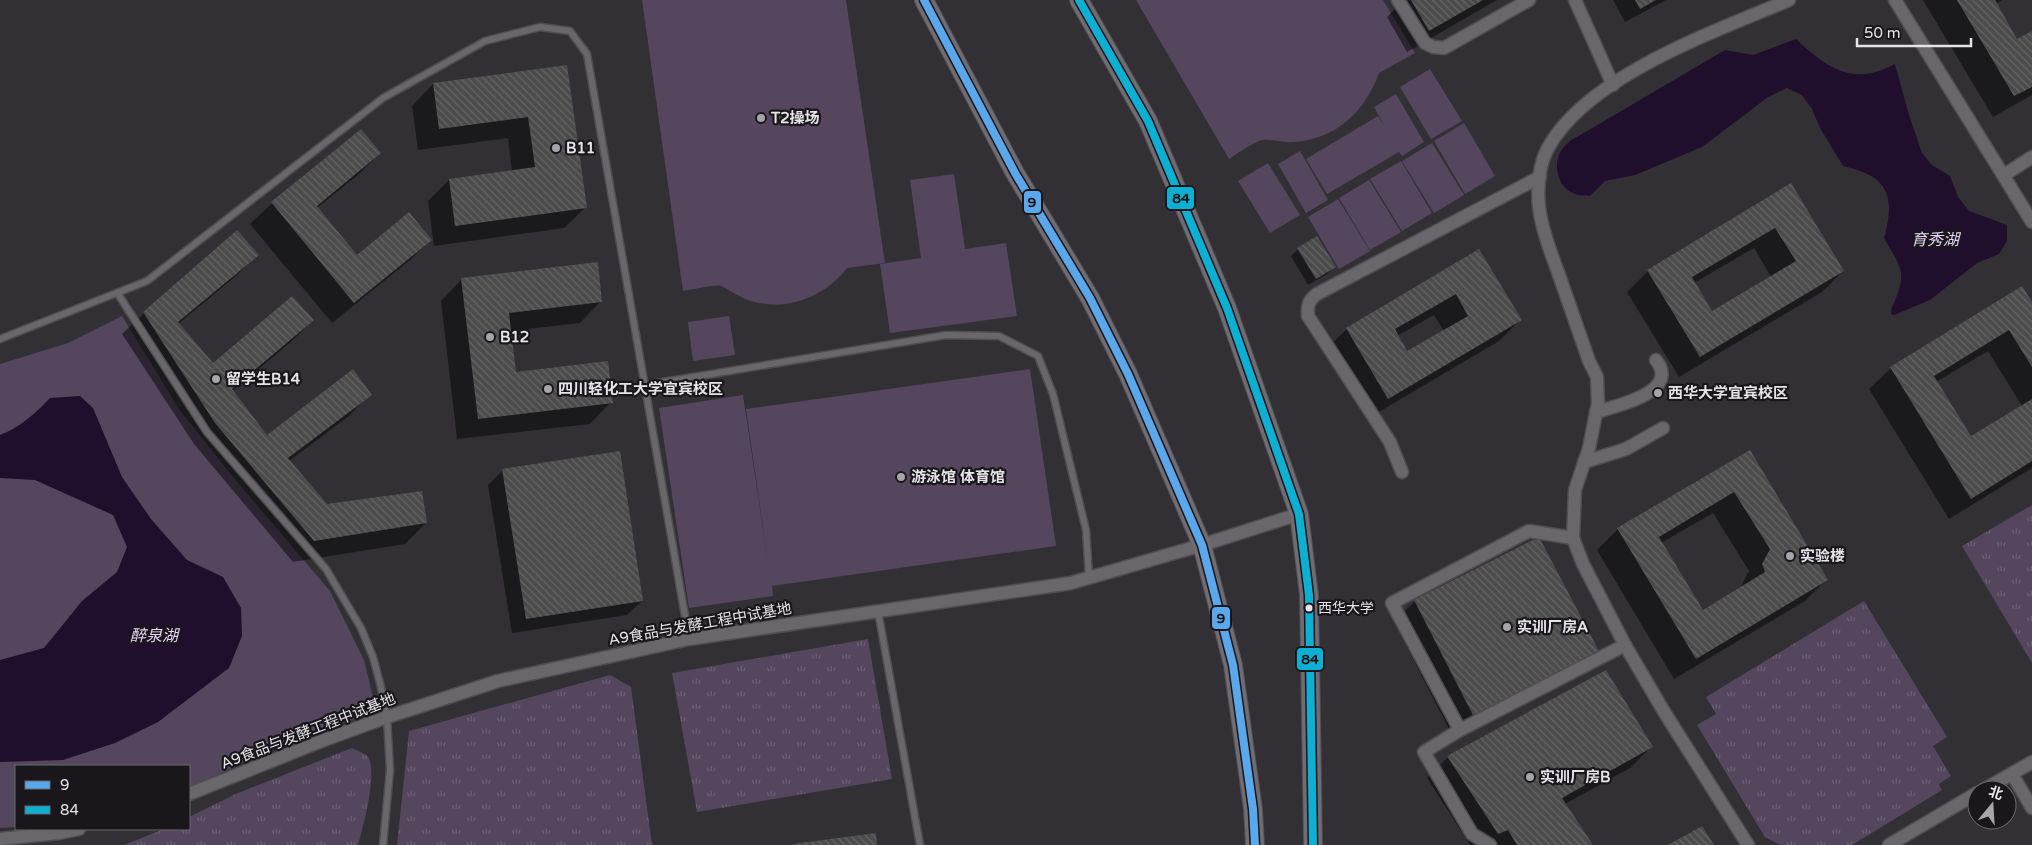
<svg xmlns="http://www.w3.org/2000/svg" width="2032" height="845" viewBox="0 0 2032 845" font-family="'Varela Round','Noto Sans SC',sans-serif">
  <defs>
    <pattern id="grass-tufts" width="24" height="20" patternUnits="userSpaceOnUse" patternTransform="scale(1.25)"><rect width="24" height="20" fill="#53465d"/><path d="M3 7l-1-3M5 7V3M7 7l1-3M15 17l-1-3M17 17v-4M19 17l1-3" fill="none" stroke="#6c6174"/></pattern>
    <pattern id="building-back-hatch" width="6" height="6" patternUnits="userSpaceOnUse" patternTransform="scale(1.25)"><rect width="6" height="6" fill="#4c4b4c"/><path d="M-1 5l2 2M0 0l6 6M5-1l2 2" fill="none" stroke="#666566"/></pattern>
  </defs>
  <rect width="100%" height="100%" fill="#323034"/>
  <g fill="url(#grass-tufts)">
    <path d="M2032,505v158l-70,-117z"/>
    <path d="M1864,601l83,136 -14,9 18,30 -12,8 3,6 -90,55h-72l-15,-8 -68,-112 19,-11 -10,-17z"/>
    <path d="M868,639l24,140 -195,33 -25,-139z"/>
    <path d="M610,675l21,12 21,158h-255l12,-114z"/>
    <path d="M352,748c5,3 13,5 16,9 10,14 -5,71 -10,88h-234l40,-16h25v-12l49,-24z"/>
  </g>
  <g fill="#53465d">
    <path d="M642,0h204l39,263 -38,5c-22,29 -62,45 -99,32 -9,-3 -18,-10 -27,-14 -5,-2 -30,4 -38,5z"/>
    <path d="M1136,0h247l32,53 -36,20c-14,39 -43,66 -85,69 -10,1 -24,-3 -31,-2 -8,1 -26,14 -34,19z"/>
    <path d="M1430,69l32,52 -31,18 -31,-52z"/>
    <path d="M1396,94l28,48 -22,14 -3,-4 -72,42 -21,-35 72,-43 6,9 -10,-18z"/>
    <path d="M1464,123l31,53 -30,18 -31,-53z"/>
    <path d="M1432,143l32,52 -30,18 -32,-52z"/>
    <path d="M1300,151l28,49 -22,13 -28,-49z"/>
    <path d="M1401,161l31,52 -30,18 -32,-52z"/>
    <path d="M1268,163l32,52 -30,18 -32,-52z"/>
    <path d="M954,174l11,75 41,-6 11,73 -127,17 -10,-69 41,-6 -11,-78z"/>
    <path d="M1369,180l32,52 -31,18 -31,-52z"/>
    <path d="M1338,199l32,52 -31,18 -31,-52z"/>
    <path d="M122,316l57,93 54,68 97,114 34,69 10,41 -14,16 -86,31 -85,40v-22h-173v61l-16,1v-464l68,-21z"/>
    <path d="M729,316l6,39 -42,6 -5,-39z"/>
    <path d="M1030,369l26,177 -284,40 1,10 -84,12 -30,-200 84,-13 25,167 -22,-153z"/>
  </g>
  <g fill="#200f2c">
    <path d="M1796,39c31,29 57,48 99,25l14,51 13,38 10,12 18,11 8,21 11,14 38,14v16l-8,13 -22,9 -47,37 -36,15 -3,-1v-4c16,-37 13,-38 -7,-72 12,-43 4,-62 -41,-72l-23,-38 -8,-19 -10,-14 -15,-7 -19,9 -66,50 -67,28 -30,6 -15,15c-4,-1 -11,0 -15,-2 -20,-7 -24,-36 -9,-49 4,-5 11,-8 16,-11l143,-84 28,5z"/>
    <path d="M80,396l13,12 29,69 29,42 36,41 36,17 18,31 1,28 -13,32 -71,54 -43,21 -52,17 -63,2v-102l44,-12 38,-47 35,-29 10,-25 -14,-32 -78,-35 -35,-2v-43c19,-7 36,-22 50,-37z"/>
  </g>
  <g fill="#0007" fill-rule="evenodd">
    <path d="M1404,0h93l-90,52 -20,-35z"/>
    <path d="M1613,0h53l-41,22z"/>
    <path d="M1923,0h79l-6,4 21,37 15,-9v63l-39,22z"/>
    <path d="M566,66l20,141 -22,21 -130,18 -6,-45 21,-21 63,-9 -4,-33 -90,12 -6,-44 21,-22z"/>
    <path d="M361,130l19,23 -21,21 -42,34 40,48 73,-16 -21,21 -77,62 -82,-99 22,-21z"/>
    <path d="M1791,185l52,86 -21,21 -143,85 -52,-85 21,-21zM1754,248l17,29 -59,36 -18,-30z"/>
    <path d="M1316,238l18,29 -7,7 -19,11 -17,-29 7,-7z"/>
    <path d="M1479,251l41,69 -21,21 -132,78 -42,-69 22,-21zM1434,315l10,16 -37,22 -10,-17z"/>
    <path d="M257,255l-21,21 -58,48 35,41 100,-45 -21,21 -60,50 34,45 104,-42 -21,22 -60,45 38,45 99,17 -21,21 -112,18 -99,-118 -72,-110 22,-21z"/>
    <path d="M462,279l139,22 -21,22 -70,8 5,42 96,29 -21,22 -133,15 -16,-138z"/>
    <path d="M2032,305v163l-83,51 -80,-130 22,-21zM1988,351l34,55 -52,32 -34,-56z"/>
    <path d="M1749,451l77,129 -21,21 -131,78 -77,-129 21,-21zM1713,513l36,58 -8,15 1,2 -40,24 -41,-69z"/>
    <path d="M503,470l139,131 -15,14 -115,18 -24,-148z"/>
    <path d="M1415,601l184,53 -145,85 -60,-117z"/>
    <path d="M1651,747l-21,21 -65,36 27,41h-122l-43,-67 21,-21z"/>
  </g>
  <g fill="url(#building-back-hatch)" fill-rule="evenodd">
    <path d="M1411,0h72l-54,31z"/>
    <path d="M1635,0h21l-16,9z"/>
    <path d="M1957,0h38l22,39 15,-8v56l-18,9z"/>
    <path d="M567,65l20,143 -132,18 -6,-47 86,-12 -7,-50 -89,12 -6,-46z"/>
    <path d="M361,129l20,24 -64,53 40,49 52,-43 23,28 -78,63 -83,-101z"/>
    <path d="M1791,183l53,88 -144,86 -53,-87zM1775,228l21,33 -84,50 -20,-34z"/>
    <path d="M237,230l22,25 -81,67 35,41 79,-67 22,24 -82,69 35,46 86,-66 19,26 -84,63 39,46 95,-13 5,32 -113,18 -99,-118 -72,-111z"/>
    <path d="M1317,236l19,31 -20,12 -19,-31z"/>
    <path d="M1479,249l43,71 -134,79 -42,-71zM1456,294l12,22 -61,35 -12,-22z"/>
    <path d="M598,262l4,40 -93,11 7,59 92,-11 5,42 -135,16 -17,-141z"/>
    <path d="M2022,286l10,16v65l-23,-37 -75,46 37,60 61,-37v62l-61,38 -81,-132z"/>
    <path d="M1750,450l78,130 -132,79 -79,-131zM1734,492l36,57 -8,15 3,8 -62,38 -44,-73z"/>
    <path d="M620,451l23,150 -117,18 -24,-150z"/>
    <path d="M1539,537l62,118 -126,64 -61,-119z"/>
    <path d="M1606,670l47,77 -91,51 31,47h-76l-9,-15 -10,4 -51,-78z"/>
    <path d="M1702,826l12,19h-46z"/>
    <path d="M876,833l1,12h-84v-1z"/>
  </g>
  <g fill="none" stroke-linecap="round" stroke-linejoin="round">
    <defs>
      <g id="lane">
        <path d="M118,294l89,138 119,137 35,59 12,29 8,30 6,30 3,53 -7,75"/>
        <path d="M0,339l147,-58 236,-183 102,-57 55,-14 30,4 17,23 102,585"/>
        <path d="M645,385l301,-50 53,1 39,20 15,38 33,136 3,47"/>
        <path d="M878,611l42,234"/>
      </g>
      <g id="street">
        <path d="M1398,0l27,43 8,4 11,1 85,-48"/>
        <path d="M1575,0l38,85"/>
        <path d="M1895,0l137,222"/>
        <path d="M2004,175l28,-18"/>
        <path d="M1596,412c21,-6 85,-20 60,-52"/>
        <path d="M1584,462l42,-13 37,-21"/>
        <path d="M1402,472l-12,-30 -82,-126c-1,-11 1,-16 9,-22l223,-117"/>
        <path d="M1460,730l165,-85"/>
        <path d="M2012,774l20,34"/>
        <path d="M1983,790l49,-28"/>
        <path d="M189,794l135,-54 63,-23 111,-36 191,-42 382,-56 131,-38 97,-31"/>
        <path d="M0,839l59,-6 20,-4"/>
        <path d="M1490,845l-18,-11 -48,-82 36,-22 -68,-127 137,-72 44,7"/>
        <path d="M1748,845l-85,-135 -38,-65 -42,-81 -10,-26 2,-48 14,-42 9,-45 -1,-26 -8,-16c-10,-29 -20,-57 -30,-86 -8,-22 -17,-45 -20,-68 -2,-19 0,-43 9,-59 39,-72 168,-117 241,-148"/>
        <path d="M1889,845l88,-52"/>
      </g>
      <g id="secondary">
        <path d="M924,0l91,173 75,125 38,76 74,171 31,120 20,144 2,36"/>
        <path d="M1079,0l69,121 79,187 72,206 10,81 4,250"/>
      </g>
    </defs>
    <use href="#lane" stroke="#504d51" stroke-width="9"/>
    <use href="#street" stroke="#504d51" stroke-width="15"/>
    <use href="#secondary" stroke="#504d51" stroke-width="20"/>
    <use href="#lane" stroke="#69676b" stroke-width="6"/>
    <use href="#street" stroke="#69676b" stroke-width="12"/>
    <use href="#secondary" stroke="#6f6c73" stroke-width="18"/>
    <defs>
      <path id="bus-1" d="M924,0l91,173 75,125 38,76 74,171 31,120 20,144 2,36"/>
      <path id="bus-2" d="M1079,0l69,121 79,187 72,206 10,81 4,250"/>
    </defs>
    <use href="#bus-1" stroke="#19171b" stroke-width="11"/>
    <use href="#bus-2" stroke="#19171b" stroke-width="11"/>
    <use href="#bus-1" stroke="#5aa8eb" stroke-width="8"/>
    <use href="#bus-2" stroke="#0dafd3" stroke-width="8"/>
  </g>
  <g fill="#a8a5aa" stroke="#19171b" stroke-width="2">
    <circle cx="761" cy="118" r="5"/>
    <circle cx="556" cy="148" r="5"/>
    <circle cx="490" cy="337" r="5"/>
    <circle cx="216" cy="379" r="5"/>
    <circle cx="548" cy="389" r="5"/>
    <circle cx="1658" cy="393" r="5"/>
    <circle cx="901" cy="477" r="5"/>
    <circle cx="1790" cy="556" r="5"/>
    <circle cx="1507" cy="627" r="5"/>
    <circle cx="1530" cy="777" r="5"/>
  </g>
  <circle fill="#e7e4e9" stroke="#19171b" stroke-width="2" cx="1309" cy="608" r="4.5"/>
  <g text-anchor="middle" stroke-width="4.5" stroke-linejoin="round" paint-order="stroke">
    <g font-size="14" fill="#e7e4e9" stroke="#19171b" text-anchor="start">
      <text x="1318" y="613">西华大学</text>
    </g>
    <g font-size="15" font-weight="bold" fill="#e7e4e9" stroke="#19171b" text-anchor="start">
      <text x="771" y="123">T2操场</text>
      <text x="566" y="153">B11</text>
      <text x="500" y="342">B12</text>
      <text x="226" y="384">留学生B14</text>
      <text x="558" y="394">四川轻化工大学宜宾校区</text>
      <text x="1668" y="398">西华大学宜宾校区</text>
      <text x="911" y="482">游泳馆 体育馆</text>
      <text x="1800" y="561">实验楼</text>
      <text x="1517" y="632">实训厂房A</text>
      <text x="1540" y="782">实训厂房B</text>
    </g>
    <g font-size="15" fill="#e7e4e9" stroke="#19171b">
      <text transform="translate(700 624) rotate(-10)" y="5">A9食品与发酵工程中试基地</text>
      <text transform="translate(308 731) rotate(-21)" y="5">A9食品与发酵工程中试基地</text>
    </g>
    <g font-size="16" font-style="italic" fill="#e7d3f9" stroke="#19171b">
      <text x="1935" y="245">育秀湖</text>
      <text x="154" y="641">醉泉湖</text>
    </g>
  </g>
  <g stroke="#19171b" stroke-width="2">
    <rect x="1166" y="186" width="29" height="24" rx="5" fill="#0dafd3"/>
    <rect x="1023" y="190" width="19" height="24" rx="5" fill="#5aa8eb"/>
    <rect x="1211" y="606" width="20" height="24" rx="5" fill="#5aa8eb"/>
    <rect x="1296" y="647" width="28" height="24" rx="5" fill="#0dafd3"/>
  </g>
  <g font-size="14" text-anchor="middle" font-weight="bold" fill="#111">
    <text x="1181" y="203">84</text>
    <text x="1032" y="207">9</text>
    <text x="1221" y="623">9</text>
    <text x="1310" y="664">84</text>
  </g>
  <rect x="15" y="765" width="175" height="65" fill="#19171b" stroke="#6b696d"/>
  <rect x="25" y="781" width="25" height="8" fill="#5aa8eb" stroke="#6b696d"/>
  <text x="60" y="790" font-size="15" fill="#e7e4e9">9</text>
  <rect x="25" y="806" width="25" height="8" fill="#0dafd3" stroke="#6b696d"/>
  <text x="60" y="815" font-size="15" fill="#e7e4e9">84</text>
  <g transform="translate(1992 805) rotate(18)"><circle r="24" fill="#19171b" stroke="#6b696d"/>
  <path d="M0-4L9 19L0 12L-9 19Z" fill="#a8a5aa"/>
  <text y="-8" font-size="14" font-weight="bold" text-anchor="middle" fill="#e7e4e9">北</text>
  </g>
  <path d="M1857 38v8h114v-8" fill="none" stroke="#e7e4e9" stroke-width="2.5"/>
  <text x="1864" y="38" font-size="15" fill="#e7e4e9" stroke="#19171b" stroke-width="4" paint-order="stroke">50 m</text>
</svg>
